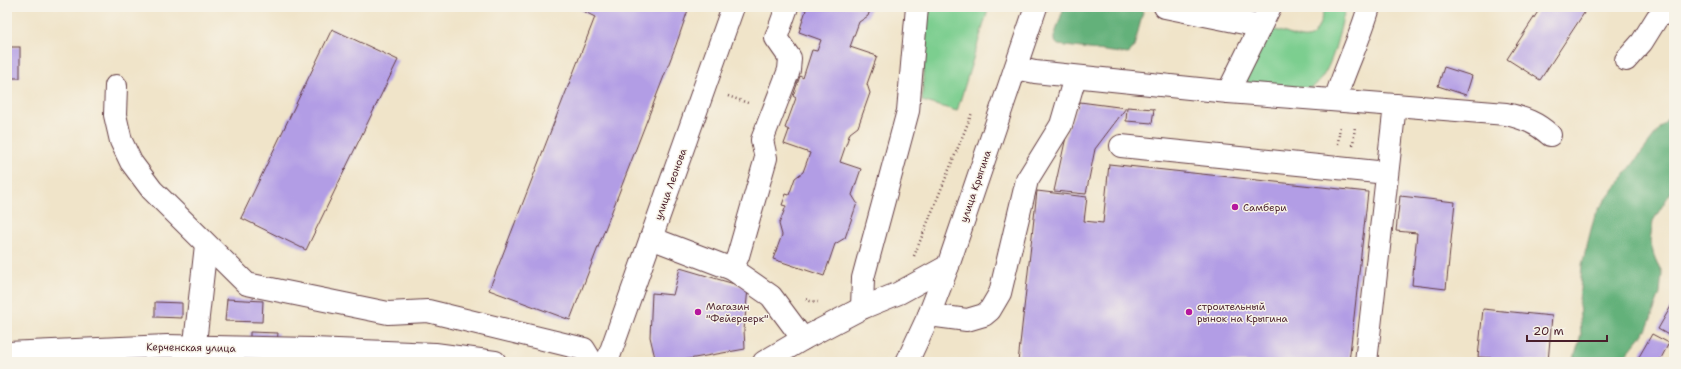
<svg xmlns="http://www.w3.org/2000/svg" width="1681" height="369" viewBox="0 0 1681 369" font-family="'Shantell Sans',sans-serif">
  <rect width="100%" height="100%" fill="#f7f3e8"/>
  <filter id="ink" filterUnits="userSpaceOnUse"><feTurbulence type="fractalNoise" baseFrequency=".025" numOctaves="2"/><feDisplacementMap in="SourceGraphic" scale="8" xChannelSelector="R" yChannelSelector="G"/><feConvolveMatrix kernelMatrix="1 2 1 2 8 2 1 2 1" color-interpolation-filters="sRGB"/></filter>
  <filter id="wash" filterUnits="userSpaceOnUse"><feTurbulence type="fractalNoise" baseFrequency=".012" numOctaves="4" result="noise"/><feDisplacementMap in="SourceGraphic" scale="16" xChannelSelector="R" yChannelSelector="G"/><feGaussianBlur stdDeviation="0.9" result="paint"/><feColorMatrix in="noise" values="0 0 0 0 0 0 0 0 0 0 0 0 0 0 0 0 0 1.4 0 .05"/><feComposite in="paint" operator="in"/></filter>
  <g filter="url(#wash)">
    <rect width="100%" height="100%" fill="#f0e4c9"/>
    <g fill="#7bce8f" stroke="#62765d">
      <path d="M927,7h62l-32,104 -35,-10z"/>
      <path d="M1325,7h21c-8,26 -12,64 -34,81l-73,-2 31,-56c13,-2 34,16 44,4 6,-7 8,-19 11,-27z"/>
    </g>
    <g fill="#64b17a" stroke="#576852">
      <path d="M1064,7h76l3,5 -9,35 -6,7 -70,-9 -4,-4v-4z"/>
      <path d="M1674,110v77l-21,34 -3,20 5,18 7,13 -2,22 -13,35 -27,33h-47l8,-27 -2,-34 3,-36 13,-51z"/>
    </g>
    <g id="blocks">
      <g fill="#b29de5">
        <path d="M575,7h114l-13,38 -106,275 -81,-30 106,-273z"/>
        <path d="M802,7h69l-3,9 -9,6 -9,25 27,9 -10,28 3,9 -12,34 -8,6 -10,29 21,7 -9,26 5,8 -12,35 -10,6 -11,32 -51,-17 9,-24 -3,-11 7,-18 -4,-1 4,-11 3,1 6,-17 8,-6 7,-19 -26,-9 5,-14 -4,-2 11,-30 -3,-2 7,-20 3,2 9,-28 5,1 4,-11 -22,-8 7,-22 -4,-2z"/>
        <path d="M1541,7h47l-48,73 -33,-21z"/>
        <path d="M332,29l66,31 -92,190 -65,-32z"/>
        <rect x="7" y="47" width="13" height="31"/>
        <path d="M1444,67l28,9 -6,19 -28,-9z"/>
        <path d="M1080,102l46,6 -31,41 -9,45 -32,-3 14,-63z"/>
        <path d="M1127,107l27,2 -2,14 -26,-2z"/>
        <path d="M1109,164l259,28 -19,170h-331l19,-171 50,6 -3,24 19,2z"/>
        <path d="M1400,196l55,6 -9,87 -34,-4 5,-52 -21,-2z"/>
        <path d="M680,268l68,20 -4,42 1,19 -73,13h-16l-6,-25 2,-44 21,2z"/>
        <path d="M227,299l36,2 -1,21 -37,-1z"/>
        <path d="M1674,301v33l-2,3 -14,-8z"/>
        <path d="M155,302l27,1v15l-27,-1z"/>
        <path d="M1483,309l69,7 -4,46 -70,-5z"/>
        <path d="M250,332l28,1 -1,10 -27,-1z"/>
        <path d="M1652,334l17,9 -10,19h-23z"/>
      </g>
    </g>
  </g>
  <g filter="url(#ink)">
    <use href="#blocks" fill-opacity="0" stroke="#633d43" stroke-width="1"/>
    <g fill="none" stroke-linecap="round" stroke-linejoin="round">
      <defs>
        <g id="minor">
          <path d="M1165,7l94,19"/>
          <path d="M1626,60l16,-18 15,-24 16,-11"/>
          <path d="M1016,68l19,4 193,20 167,13 -29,257"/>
          <path d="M116,86l-1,29 6,26 10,21 21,28 95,94 141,29 40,-2 156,38 8,13"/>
          <path d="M1228,92l42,-85"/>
          <path d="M1335,100c10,-32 25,-61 34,-93"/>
          <path d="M1395,105l111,9c18,4 31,9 44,21"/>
          <path d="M1121,146l266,27"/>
          <path d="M651,238l81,31 39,27 32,43"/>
          <path d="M732,269l6,-13 28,-98 -4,-18 27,-70 1,-12 -14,-20 11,-31"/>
          <path d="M862,308l1,-30 45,-167 9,-104"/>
          <path d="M929,315l38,5 17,-5 6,-5 10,-17 27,-113 34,-55 14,-48"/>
          <path d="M7,353l160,-7 146,3 122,5 60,8"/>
          <path d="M193,361l13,-116"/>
          <path d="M607,362l126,-355"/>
          <path d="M764,362l39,-23 59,-31 37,-15 49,-27"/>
        </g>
        <path id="major" d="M907,362l22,-47 19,-49 88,-259"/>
      </defs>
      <use href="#minor" stroke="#633d43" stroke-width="24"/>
      <use href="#major" stroke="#633d43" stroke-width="24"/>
      <g stroke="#633d43" stroke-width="2.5" stroke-dasharray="1 3" stroke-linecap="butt">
        <path d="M728,96l20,7"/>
        <path d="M1338,144l2,-19"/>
        <path d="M1353,145l2,-19"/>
        <path d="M914,256l58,-143"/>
        <path d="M806,299l4,2 8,1"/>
      </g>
      <use href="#minor" stroke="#fff" stroke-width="22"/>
      <use href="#major" stroke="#fff" stroke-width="22"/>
    </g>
  </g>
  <g fill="#b5179e" stroke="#f7f3e8" stroke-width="1.5">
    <circle cx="1235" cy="207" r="4"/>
    <circle cx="698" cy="312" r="4"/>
    <circle cx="1189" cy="312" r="4"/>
  </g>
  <g text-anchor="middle" stroke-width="3" stroke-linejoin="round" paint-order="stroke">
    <g font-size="10" fill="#4a1f2b" stroke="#f7f3e8">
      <text transform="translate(670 184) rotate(-70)" y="4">улица Леонова</text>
      <text transform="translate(975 186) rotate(-71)" y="4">улица Крыгина</text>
      <text transform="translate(191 347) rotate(1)" y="4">Керченская улица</text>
    </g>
    <g font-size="10" fill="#4a1f2b" stroke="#f7f3e8" text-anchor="start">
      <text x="1243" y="211">Самбери</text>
      <text x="706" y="310">Магазин<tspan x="706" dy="12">"Фейерверк"</tspan></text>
      <text x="1197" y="310">строительный<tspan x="1197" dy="12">рынок на Крыгина</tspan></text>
    </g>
  </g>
  <rect width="1681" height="369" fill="none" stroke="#f7f3e8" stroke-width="24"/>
  <path d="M1527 335v6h80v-6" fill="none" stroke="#4a1f2b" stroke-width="2"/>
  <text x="1533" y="335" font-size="12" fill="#4a1f2b" stroke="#f7f3e8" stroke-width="3" paint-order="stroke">20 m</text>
</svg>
